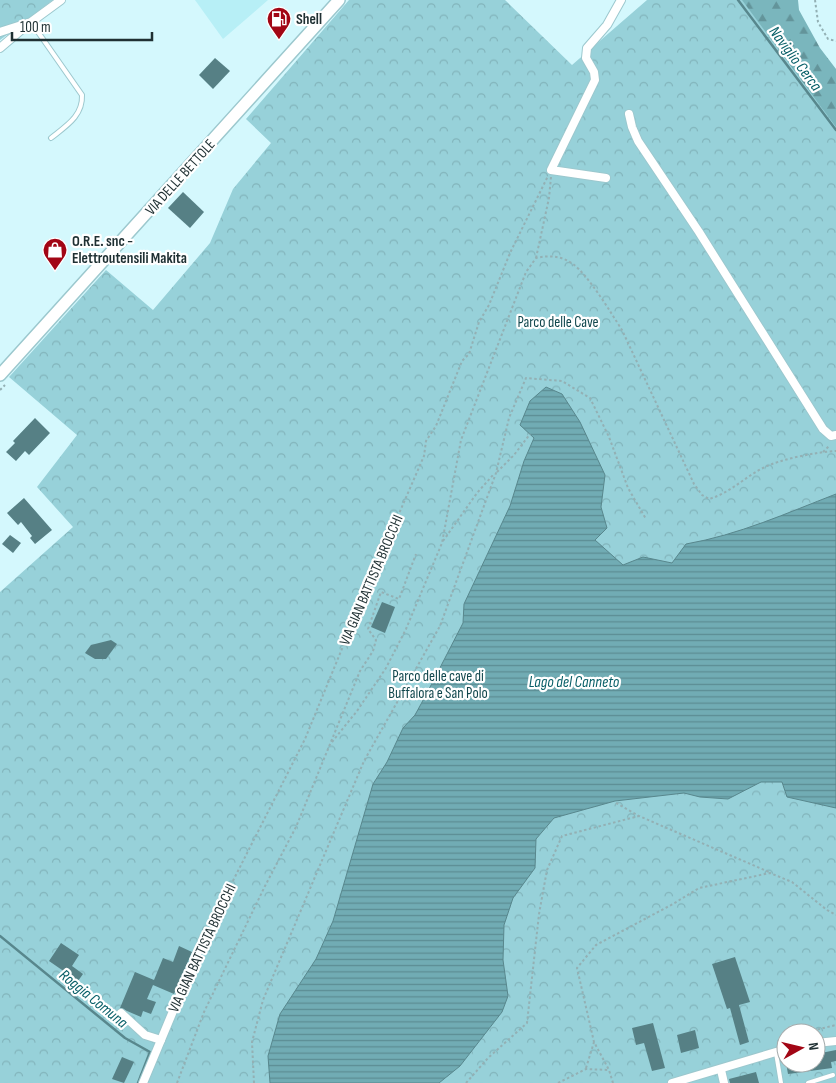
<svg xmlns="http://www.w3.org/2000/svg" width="836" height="1083" viewBox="0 0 836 1083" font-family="'Sofia Sans Condensed',sans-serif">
  <defs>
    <pattern id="forest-firs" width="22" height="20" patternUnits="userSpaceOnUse" patternTransform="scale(1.25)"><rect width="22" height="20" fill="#7ab6bd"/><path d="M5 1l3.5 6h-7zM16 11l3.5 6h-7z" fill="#63949a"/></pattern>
    <pattern id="park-crowns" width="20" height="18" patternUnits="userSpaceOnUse" patternTransform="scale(1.25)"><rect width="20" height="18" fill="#97d1d9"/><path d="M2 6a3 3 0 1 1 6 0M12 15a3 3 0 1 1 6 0" fill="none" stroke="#82b4bb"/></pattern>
    <pattern id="water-rules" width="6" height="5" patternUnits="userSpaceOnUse" patternTransform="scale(1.25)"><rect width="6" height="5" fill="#71acb4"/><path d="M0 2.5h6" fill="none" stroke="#5c8c93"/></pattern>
  </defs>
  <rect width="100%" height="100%" fill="#d4f8fd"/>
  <path fill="#b7eff6" d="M195,0h73l-45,39z"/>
  <path fill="url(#forest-firs)" d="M730,0h68l1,10 21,38 16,21v81z"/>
  <g fill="url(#park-crowns)" fill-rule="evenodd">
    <path d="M0,0h53l-53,40z"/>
    <path d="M349,0h156l67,65 75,-65h95l94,127v956h-836v-491l73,-65 -36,-40 40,-52 -68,-58 97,-107 47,40 57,-67 23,-54 38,-46 -25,-24zM786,1033h30v30h-30z"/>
  </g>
  <path fill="url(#water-rules)" stroke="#58878d" d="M546,387l16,7 18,28 25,53 -4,32 6,21 -12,12 28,25 20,-8 29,6 14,-19c52,-9 101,-31 150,-50v314l-49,-11 -5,-15h-21l-33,17 -28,-2 -16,-4 -69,8 -61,17 -18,21 -1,29 -22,30 -9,27 -1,35 5,36 -6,16 -42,54 -21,17h-169l-2,-27 12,-42 36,-55 17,-38 40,-137 14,-22 16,-34 12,-13 12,-22 36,-70 1,-19 46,-98 14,-45 10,-23 -14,-13 10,-24z"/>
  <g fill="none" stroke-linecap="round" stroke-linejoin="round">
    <g stroke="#58878d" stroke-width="2.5">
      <path d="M738,0l98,130"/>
      <path d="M0,936l125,102 25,14 -12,31"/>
    </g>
  </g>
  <g fill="#568085">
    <path d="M215,58l15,13 -17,18 -14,-14z"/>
    <path d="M183,192l21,20 -14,16 -22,-20z"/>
    <path d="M35,418l15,15 -21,22 -4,-4 -9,10 -10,-9 9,-9 -2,-2z"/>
    <path d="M24,498l28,32 -17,14 -5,-6 2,-2 -11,-14 -3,3 -11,-12z"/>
    <path d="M10,535l11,8 -8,10 -11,-9z"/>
    <path d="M382,602l13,5 -10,26 -14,-6z"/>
    <path d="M111,640l6,4 -11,15h-11l-10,-6 6,-8z"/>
    <path d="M61,943l18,12 -7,11 11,8 -5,7 -29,-20z"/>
    <path d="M179,946l13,6 -18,42 -21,-9 -6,14 9,3 -5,12 -8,-3 -2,6 -21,-9 15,-36 19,8 9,-22 10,4z"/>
    <path d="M735,957l15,45 -11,3 10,37 -9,3 -10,-37 -3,1 -15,-45z"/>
    <path d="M653,1023l12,45 -13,3 -8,-28 -8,2 -4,-17z"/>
    <path d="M695,1030l4,18 -18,5 -4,-18z"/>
    <path d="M836,1050v11l-5,1 1,6 -44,6 -2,-11h30v-9z"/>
    <path d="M122,1057l12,5 -10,21 -12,-4z"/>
    <path d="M756,1072l3,11h-29l-1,-4z"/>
  </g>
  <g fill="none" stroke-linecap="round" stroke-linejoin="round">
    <defs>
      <g id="lane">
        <path d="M31,22l51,73c1,21 -16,31 -31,43"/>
        <path d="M776,1053l5,30"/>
        <path d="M808,1083l25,-8"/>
      </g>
      <g id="street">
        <path d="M0,32l31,-10 30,-22"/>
        <path d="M0,48l27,-23"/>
        <path d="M629,114l3,13 6,14 61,91 124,197 8,7 5,-1"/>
        <path d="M606,178l-55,-8 44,-90 -1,-8 -8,-14 1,-10 20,-23 14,-25"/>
        <path d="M121,1013l24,22 16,5"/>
        <path d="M816,1043l20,-2"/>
        <path d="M721,1070l3,13"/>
        <path d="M143,1083l61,-146"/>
        <path d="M672,1083l114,-34"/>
      </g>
      <path id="secondary" d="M0,375l339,-375"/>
    </defs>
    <use href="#lane" stroke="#9cc8ce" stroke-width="6"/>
    <use href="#street" stroke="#9cc8ce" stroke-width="10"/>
    <use href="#secondary" stroke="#9cc8ce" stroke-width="14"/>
    <g stroke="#93b0b4" stroke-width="2" stroke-dasharray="2.5 2.5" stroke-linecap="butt">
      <path d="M815,0l3,22 10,17 8,2"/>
      <path d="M536,258l13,-60 2,-21"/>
      <path d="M0,390l5,-5"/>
      <path d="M823,452l7,-7"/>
      <path d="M497,472l17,-17 16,-21"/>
      <path d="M443,541l34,-48 16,-18"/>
      <path d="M332,742l25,-31 29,-43 20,-39 36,-86 19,-103 65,-168 10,-14c13,-3 26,-2 37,6 16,12 38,49 49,66l72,154 8,11 7,4c21,-6 36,-22 54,-31 17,-9 54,-16 73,-17"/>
      <path d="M616,803l23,13 130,56"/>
      <path d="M208,930l97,-191 66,-161 53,-122 2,-15 10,-15 26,-65 7,-7 10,-32 10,-17 21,-52 38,-77"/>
      <path d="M803,1033l33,-8"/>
      <path d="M586,1068l8,-26"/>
      <path d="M177,1083l27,-71 61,-126 31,-59 64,-156 13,-20 3,-11 -8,-11 13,-37 18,7 17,-45"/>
      <path d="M254,1083l-2,-41 11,-42 101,-239 76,-135 56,-153 13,-55 17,-40 36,3 28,17 19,39 19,51 18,31"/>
      <path d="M466,1083l22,-25 39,-35 12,-109 8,-44 15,-34 77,-20"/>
      <path d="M558,1083l28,-14 23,1"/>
      <path d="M613,1083l-4,-13 -15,-28 -17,-74 19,-23 77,-41 26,-16 71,-15 22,9 35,28 9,5"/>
    </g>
    <use href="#lane" stroke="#fff" stroke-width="4"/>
    <use href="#street" stroke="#fff" stroke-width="8"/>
    <use href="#secondary" stroke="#fff" stroke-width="11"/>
  </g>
  <defs>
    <symbol id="fuel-pin" viewBox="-11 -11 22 30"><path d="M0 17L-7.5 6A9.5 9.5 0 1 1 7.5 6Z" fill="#a20615" stroke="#fff"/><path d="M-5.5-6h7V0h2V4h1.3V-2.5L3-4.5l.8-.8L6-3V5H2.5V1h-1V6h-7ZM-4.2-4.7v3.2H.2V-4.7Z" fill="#fff"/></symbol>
    <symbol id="shop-pin" viewBox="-11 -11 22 30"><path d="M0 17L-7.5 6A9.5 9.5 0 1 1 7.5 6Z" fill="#a20615" stroke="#fff"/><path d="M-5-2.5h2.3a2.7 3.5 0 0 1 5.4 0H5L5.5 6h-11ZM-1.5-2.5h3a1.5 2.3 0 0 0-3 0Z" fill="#fff"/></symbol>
  </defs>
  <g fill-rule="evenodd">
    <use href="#fuel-pin" x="265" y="5" width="28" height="38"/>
    <use href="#shop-pin" x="41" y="236" width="28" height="38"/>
  </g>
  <g text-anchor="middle" stroke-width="4.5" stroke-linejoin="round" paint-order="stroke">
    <g font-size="15" font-weight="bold" fill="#1f3033" stroke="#fff" text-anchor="start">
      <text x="296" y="24">Shell</text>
      <text x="72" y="246">O.R.E. snc -<tspan x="72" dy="17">Elettroutensili Makita</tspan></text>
    </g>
    <g font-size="15" fill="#1f3033" stroke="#fff">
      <text transform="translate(180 177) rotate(-48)" y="5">VIA DELLE BETTOLE</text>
      <text transform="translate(371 580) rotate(-67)" y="5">VIA GIAN BATTISTA BROCCHI</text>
      <text transform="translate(202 948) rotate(-65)" y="5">VIA GIAN BATTISTA BROCCHI</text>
    </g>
    <g font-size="15" fill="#11474d" stroke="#fff">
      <text x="558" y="327">Parco delle Cave</text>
      <text x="438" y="681">Parco delle cave di<tspan x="438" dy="17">Buffalora e San Polo</tspan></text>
    </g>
    <g font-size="16" font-style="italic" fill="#085f68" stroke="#fff">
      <text transform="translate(796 58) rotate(53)" y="6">Naviglio Cerca</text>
      <text x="574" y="687">Lago del Canneto</text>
      <text transform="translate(94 998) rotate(39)" y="6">Roggia Comuna</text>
    </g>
  </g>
  <g transform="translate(801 1048) rotate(82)"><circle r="24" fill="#ffffff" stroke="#a5acad"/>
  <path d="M0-4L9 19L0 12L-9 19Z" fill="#a20615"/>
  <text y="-8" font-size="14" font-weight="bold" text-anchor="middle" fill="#1f3033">N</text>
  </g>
  <path d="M12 32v8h140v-8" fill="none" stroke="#1f3033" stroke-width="2.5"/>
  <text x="20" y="32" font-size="15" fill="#1f3033" stroke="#ffffff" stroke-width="4" paint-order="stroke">100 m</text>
</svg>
